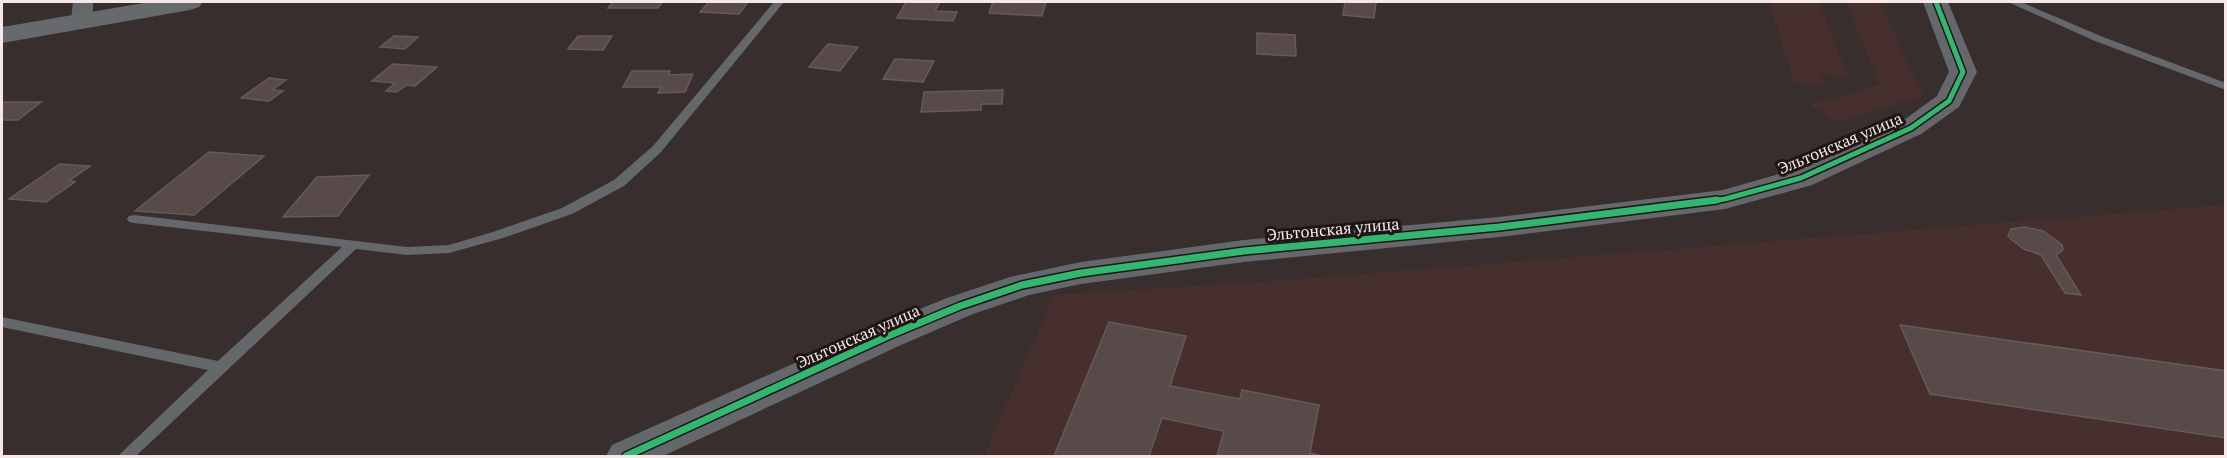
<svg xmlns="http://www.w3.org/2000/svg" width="2227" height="458" viewBox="0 0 2227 458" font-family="'PT Serif',serif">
  <rect width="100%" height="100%" fill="#392e2e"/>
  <g fill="#472f2e">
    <path d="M1769,2h50l29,75 -28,-4 4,13 -30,-4z"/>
    <path d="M1846,2h34l43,94 -85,26 -27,-17 69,-20z"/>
    <path d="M2225,205v251h-1241l70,-161 236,-15z"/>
  </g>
  <g fill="#574a49" stroke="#645b5b" stroke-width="1.5">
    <path d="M613,2h49l-4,6h-50z"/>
    <path d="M709,2h39l-9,12 -39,-2z"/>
    <path d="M906,2h34l-5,9 22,1 -4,9 -56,-3z"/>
    <path d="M993,2h53l-4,14 -53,-3z"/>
    <path d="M1345,2h31l-2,16 -31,-3z"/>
    <path d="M1257,33l38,2 1,21 -39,-2z"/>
    <path d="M394,36l24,1 -13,12 -25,-2z"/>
    <path d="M578,36h34l-9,14 -35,-1z"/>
    <path d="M828,44l30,3 -18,24 -31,-4z"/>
    <path d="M895,59l39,2 -11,21 -40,-3z"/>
    <path d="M393,64l44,3 -22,19 -9,-1 -9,7 -11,-1 9,-8 -23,-2z"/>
    <path d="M632,71h38l-2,4 25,-1 -8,18 -27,1 3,-6h-38z"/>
    <path d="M269,78l17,2 -14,10 11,1 -14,10 -28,-3z"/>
    <path d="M1003,90l-1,14h-21v6l-60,2 3,-20z"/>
    <path d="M2,102h39l-23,18h-16z"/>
    <path d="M209,152l55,4 -70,59 -59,-4z"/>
    <path d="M60,164l30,2 -21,15 6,1 -29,20 -37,-3z"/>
    <path d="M369,175l-31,41 -55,1 34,-40z"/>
    <path d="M2025,227l18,4 19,14 1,5 -7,5 25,40 -16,-2 -24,-38 -17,-6 -12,-9 -4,-4 3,-7z"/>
    <path d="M1109,322l77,14 -16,50 70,13 2,-9 77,15 -9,48 12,3h-105l7,-25 -62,-13 -13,38h-95z"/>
    <path d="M1900,325l326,46v67l-296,-44z"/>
  </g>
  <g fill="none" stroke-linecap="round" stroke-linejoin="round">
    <g fill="#64686b" fill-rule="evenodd">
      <path d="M774,2h10l-123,150 -37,34 -52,28 -69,24 -54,15 -42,2 -51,-6 -220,207h-18l90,-86 -206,-43v-10l216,44 124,-114 -208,-24 -5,-1 -2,-3 2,-3 5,-1 273,32 42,-2 44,-13 69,-24 52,-28 39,-34z"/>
      <path d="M2008,2h13l82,35 123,46v7l-131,-49z"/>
    </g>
    <path fill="#64686b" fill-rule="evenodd" d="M73,2h20v18l-4,4 -7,2 -7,-2 -4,-4z"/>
    <path fill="#64686b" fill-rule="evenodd" d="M1923,2h25l29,70 -18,35 -38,27 -109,51 -87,24 -226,28 -255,25 -163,22 -52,11 -56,19 -72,31 -238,111h-57l6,-11 263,-118 72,-29 63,-21 71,-15 163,-22 255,-23 224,-27 67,-19 111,-49 36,-26 12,-24z"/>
    <path fill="#676a6d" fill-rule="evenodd" d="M150,2h53l-4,5 -9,3 -188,33v-16z"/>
    <defs>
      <path id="cycleway-far1" d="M1705,202l20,-3 76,-21 110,-50 38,-27 14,-29 -27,-70"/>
      <path id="cycleway" d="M626,456l262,-120 72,-30 62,-21 59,-12 163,-22 255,-24 218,-27"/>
    </defs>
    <use href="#cycleway-far1" stroke="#1e1515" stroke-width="8"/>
    <use href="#cycleway" stroke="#1e1515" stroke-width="10"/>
    <use href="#cycleway-far1" stroke="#33b770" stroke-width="5"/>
    <use href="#cycleway" stroke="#33b770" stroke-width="7"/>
  </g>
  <g text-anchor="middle" stroke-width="6" stroke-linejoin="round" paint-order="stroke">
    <g font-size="16" fill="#f5e8e7" stroke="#1e1515">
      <text transform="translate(1840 143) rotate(-23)" y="6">Эльтонская улица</text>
      <text transform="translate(1333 229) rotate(-5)" y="6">Эльтонская улица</text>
      <text transform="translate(858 336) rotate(-24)" y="6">Эльтонская улица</text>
    </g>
  </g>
  <rect width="2227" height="458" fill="none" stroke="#f5e8e7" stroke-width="6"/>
</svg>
